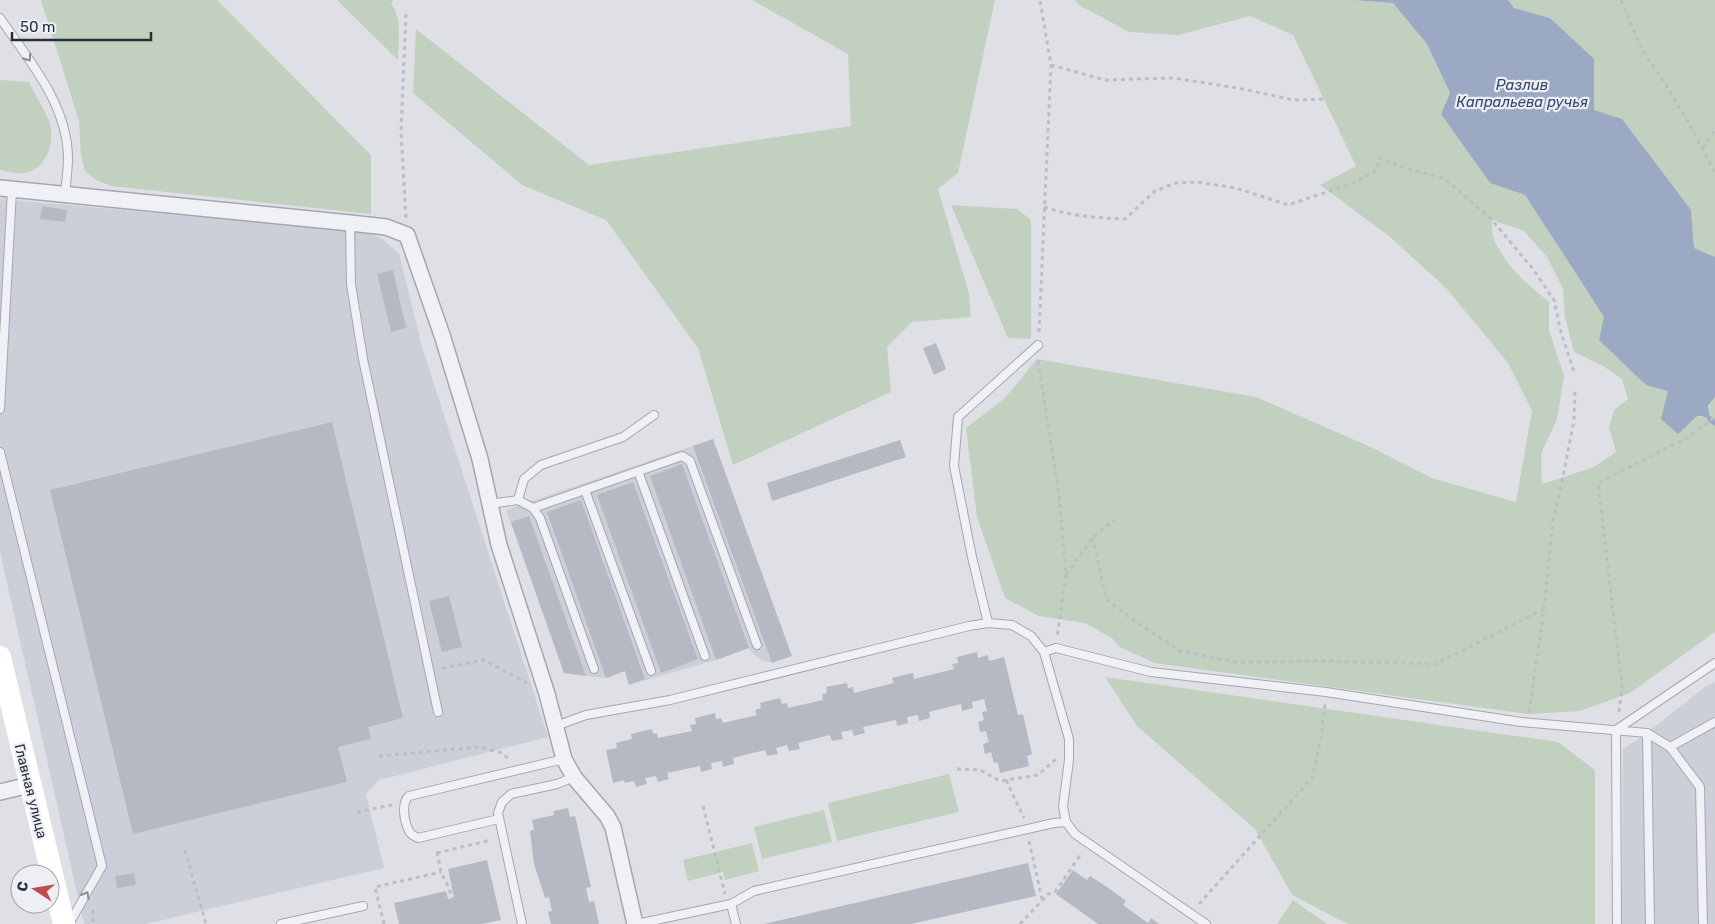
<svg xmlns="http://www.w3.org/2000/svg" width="1715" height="924" viewBox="0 0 1715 924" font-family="Rubik,sans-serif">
  <rect width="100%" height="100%" fill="#dee0e6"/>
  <g fill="#cccfd8">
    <path d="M0,199l361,32 20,7 18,15 23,94 126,390 -169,43 -13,14 18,74 -238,56h-62l-84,-372z"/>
    <path d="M713,439l59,224 -13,-4 -11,-11 -32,12 -87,25 -4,-14 -19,7 -42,-5 -58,-163z"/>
    <path d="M1715,682v242h-93l1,-175 24,-16 59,-47z"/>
  </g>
  <g fill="#c2d0c0" fill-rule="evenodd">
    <path d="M41,0h176l154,155v59l-260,-28 -15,-6 -11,-9 -4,-15 -2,-35z"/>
    <path d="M337,0h56l-2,4c12,14 7,38 7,56z"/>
    <path d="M752,0h243l-37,173 -20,16 31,104 2,24 -59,5 -25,25 4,45 -158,73 -35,-117 -92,-128 -84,-35 -109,-92 3,-64 173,136 262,-39 -3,-72z"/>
    <path d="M1075,0h278l40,3 34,41 23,49 -9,21 49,69 35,12 79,122 64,74 20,33 9,-8 14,2c-4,-10 -2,-13 4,-21v235l-85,61 -50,18 -52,3 -374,-51 -36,-17 -6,-8 -27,-15 -46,-7 -34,-18 -28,-81 -11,-89 39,-30 32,-39 219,38 119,52 57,29 84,24 16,-91 -24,-48 -62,-75 -57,-52 -69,-51 36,-19 -63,-131 -43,-19 -71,19 -50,-3 -50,-27zM1492,220l32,11 23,26 16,32 2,28 9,35 29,14 19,13 6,20 -14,11 -5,17 7,25 -22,15 -52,17 -1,-30 16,-35 7,-43 -15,-46v-28c-21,-17 -44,-36 -55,-63 -2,-5 -2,-13 -2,-19z"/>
    <path d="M1508,0h207v257l-21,-9 -3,-38 -97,-100 -44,-92 -36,-10z"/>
    <path d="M0,80l29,2c6,13 14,25 20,39 7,19 -2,50 -26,52 -7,1 -16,-2 -23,-3z"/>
    <path d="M951,205l66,4 14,11v119l-23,-1z"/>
    <path d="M1105,677l453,65 37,28v154h-247l-56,-29 -37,-66 -118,-103z"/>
    <path d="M949,774l10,38 -122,29 -9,-38z"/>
    <path d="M824,810l8,32 -70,17 -8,-32z"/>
    <path d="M752,843l7,28 -34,9 -2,-8 -35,9 -5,-21z"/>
    <path d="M1293,900l34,24h-50z"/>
  </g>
  <path fill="#9ba9c4" d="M1353,0h155l6,8 36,10 44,41v51l28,9 69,91 3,38 21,9v140l-7,9 2,13 -8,-3h-5l-19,18 -17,-15 7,-28 -22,-6 -47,-45 5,-23 -79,-122 -35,-12 -49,-69 9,-21 -23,-49 -34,-41z"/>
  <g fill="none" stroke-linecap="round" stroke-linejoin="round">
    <path stroke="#9ba9c4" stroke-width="5.5" d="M1710,419l5,4"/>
  </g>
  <g fill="#b6b9c3">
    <path d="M42,206l25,4 -2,12 -25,-3z"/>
    <path d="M393,270l13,58 -15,4 -14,-58z"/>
    <path d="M936,343l10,26 -12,6 -11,-27z"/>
    <path d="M332,422l71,296 -35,9 3,12 -33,8 9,35 -214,52 -83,-344z"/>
    <path d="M713,439l79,217 -20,7 -79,-217z"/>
    <path d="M900,440l6,17 -134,44 -5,-18z"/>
    <path d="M682,464l67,184 -33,12 -66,-184z"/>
    <path d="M633,482l65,177 -37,14 -64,-178z"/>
    <path d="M581,500l64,179 -16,6 -4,-14 -19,7 -59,-166z"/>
    <path d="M529,516l57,160 -22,-3 -53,-151z"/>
    <path d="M449,596l13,51 -20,5 -13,-51z"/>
    <path d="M977,652l1,6 10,-3 1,6 15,-4 14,58 5,-1 9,40 -5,2 2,10 -29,7 -2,-11 -4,1 -3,-11 -6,2 -2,-10 6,-2 -2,-6 -1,-5 -6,1 -2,-10 6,-2 -2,-8 5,-1 -3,-12 -12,3 1,6 -11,3 -1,-7 -32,8 1,6 -11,3 -1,-6 -11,2 1,6 -11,3 -1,-6 -33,7 2,6 -11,3 -2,-6 -11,2 2,7 -11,2 -2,-6 -32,8 2,6 -11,2 -2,-6 -11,3 2,6 -11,2 -2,-6 -32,8 1,6 -11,3 -1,-6 -11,2 1,6 -11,3 -1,-6 -33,7 2,6 -11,3 -2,-6 -11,2 2,6 -11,3 -2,-6 -9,2 -1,-3 -11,3 -7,-33 11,-2 -1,-5 16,-4 -1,-5 21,-5 1,5 4,-1 1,5 34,-7 -2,-6 6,-1 -1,-6 20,-5 1,6 5,-1 2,5 34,-8 -2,-5 6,-2 -1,-5 20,-5 2,6 5,-1 1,5 35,-8 -1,-6 5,-1 -1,-6 21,-4 1,5 5,-1 1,6 40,-10 -2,-5 21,-5 1,6 40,-10 -2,-5 6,-1 -1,-6z"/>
    <path d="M568,808l2,9 5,-1 16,71 -5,1 3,14 5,-1 5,23h-48l-3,-12 4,-1 -3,-14 -4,1 -11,-34 -4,-33 4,-1 -2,-10 22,-5 -1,-4z"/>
    <path d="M487,860l14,60 -19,4h-83l-5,-21 52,-12 2,8 6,-1 -6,-29z"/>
    <path d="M1028,863l8,33 -125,28h-147z"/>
    <path d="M1073,870l14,10 3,-4 17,11 19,14 -3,4 25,18 3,-5 8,6h-61l-42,-30z"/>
    <path d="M134,873l2,12 -19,3 -2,-12z"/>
  </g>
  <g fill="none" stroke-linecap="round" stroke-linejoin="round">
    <defs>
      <g id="service">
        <path d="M0,18c29,42 67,86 68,139 0,12 -2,26 -3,38"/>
        <path d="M350,223l1,61 12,75 75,353"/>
        <path d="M0,409l12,-219"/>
        <path d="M0,452l102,414 -33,58"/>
        <path d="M638,471l67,185"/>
        <path d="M585,490l66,181"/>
        <path d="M518,500l6,-21 17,-14 82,-28 31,-22"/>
        <path d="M490,504l28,-4 15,8 149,-52 8,5 67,184"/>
        <path d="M533,508l7,10 54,151"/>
        <path d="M988,623l-16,-66 -18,-91 4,-49 80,-72"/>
        <path d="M1044,652l12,-4 95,24 175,20 195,30 126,11 23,14 45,-25"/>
        <path d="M556,726l30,-11 84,-15 299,-74 19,-3 24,2 19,11 13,16 25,87v21l-6,46 3,16"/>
        <path d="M1647,733l3,191"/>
        <path d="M1670,747l30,40 3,137"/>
        <path d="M499,819l-81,19c-4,-2 -7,-3 -9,-7 -5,-10 -8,-28 0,-35l155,-37"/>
        <path d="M1066,822l9,12 131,90"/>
        <path d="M731,904l5,20"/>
        <path d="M281,924l82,-18"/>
        <path d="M522,924l-24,-111 4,-11 9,-8 46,-10 17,-7"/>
        <path d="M637,924l94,-20 23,-13 300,-68 12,-1"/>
        <path d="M1617,924l-1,-194 99,-67"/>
      </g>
      <g id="minor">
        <path d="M0,188l350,35 36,4 21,8 35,100 38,124 19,86 48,149 17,65 10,18 33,39 6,11 22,97"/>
        <path d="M0,792l30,-7"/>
      </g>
    </defs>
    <use href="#service" stroke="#a4a7b0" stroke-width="10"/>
    <use href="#minor" stroke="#a4a7b0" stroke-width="18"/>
    <g stroke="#bcbec5" stroke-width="3" stroke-dasharray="4 4" stroke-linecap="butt">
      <path d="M1621,0l21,50 26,38 24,41 23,44"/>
      <path d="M406,14l-5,118 5,86"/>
      <path d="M1051,65l54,15 68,-2 65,10 56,12 31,-1"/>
      <path d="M1703,148l12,-18"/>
      <path d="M1044,207c27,9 53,11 81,12l30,-28 21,-8 21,-1 39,6 52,17 66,-22 23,-13 2,-12 29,11 36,9 47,41 42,50 21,31 7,32 13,40"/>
      <path d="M1039,332l12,-267 -11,-65"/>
      <path d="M1038,361l21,133 7,81 -9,62"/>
      <path d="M1093,537l13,62 26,20 48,32 56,11 91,-1 109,3 108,-55"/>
      <path d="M1066,575l27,-38 22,-17"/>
      <path d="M442,668l42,-8 43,23"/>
      <path d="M1529,712l15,-103 9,-88 10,-44 11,-57 1,-30"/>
      <path d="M1619,712l3,-25 -24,-204 87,-44c9,-8 23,-15 30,-23"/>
      <path d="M379,756l101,-9 23,6 6,7"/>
      <path d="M957,769l23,1 20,11 38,-6 19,-17"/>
      <path d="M1006,780l18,38"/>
      <path d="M703,806l22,88"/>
      <path d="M357,812l35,-7"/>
      <path d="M1029,841l13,58"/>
      <path d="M185,850l21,74"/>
      <path d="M437,852l4,20 8,16 3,10"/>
      <path d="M437,853l54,-13"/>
      <path d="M1199,904l113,-126 9,-40 4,-34"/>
      <path d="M93,910v14"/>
      <path d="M384,924l-9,-37 66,-15"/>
      <path d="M1020,924l28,-30 7,-2 26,-38"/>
    </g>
    <use href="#service" stroke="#f0f1f5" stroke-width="8"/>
    <use href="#minor" stroke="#f0f1f5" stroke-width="15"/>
    <path stroke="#fff" stroke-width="22" d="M0,657l64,267"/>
  </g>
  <defs><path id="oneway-chevron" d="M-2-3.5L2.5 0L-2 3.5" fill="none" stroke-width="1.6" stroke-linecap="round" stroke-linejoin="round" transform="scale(1.25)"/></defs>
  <g stroke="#8c8f98">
    <use href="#oneway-chevron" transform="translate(28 58) rotate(55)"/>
    <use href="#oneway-chevron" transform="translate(86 895) rotate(-60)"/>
  </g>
  <g text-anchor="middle" stroke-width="4.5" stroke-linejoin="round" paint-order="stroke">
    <g font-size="14" fill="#282d3c" stroke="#edeff4">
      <text transform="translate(31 791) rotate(76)" y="5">Главная улица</text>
    </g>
    <g font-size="15" font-style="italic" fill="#36466d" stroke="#edeff4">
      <text x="1522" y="90">Разлив<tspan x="1522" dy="17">Капральева ручья</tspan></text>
    </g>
  </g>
  <g transform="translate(35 889) rotate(282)"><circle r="24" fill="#edeff4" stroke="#9ea1aa"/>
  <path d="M0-4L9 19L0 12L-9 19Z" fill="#c34b4c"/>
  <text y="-8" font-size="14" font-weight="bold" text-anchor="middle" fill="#282d3c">С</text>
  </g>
  <path d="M12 32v8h139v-8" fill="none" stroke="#282d3c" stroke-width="2.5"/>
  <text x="20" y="32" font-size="15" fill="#282d3c" stroke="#edeff4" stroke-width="4" paint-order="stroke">50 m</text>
</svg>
